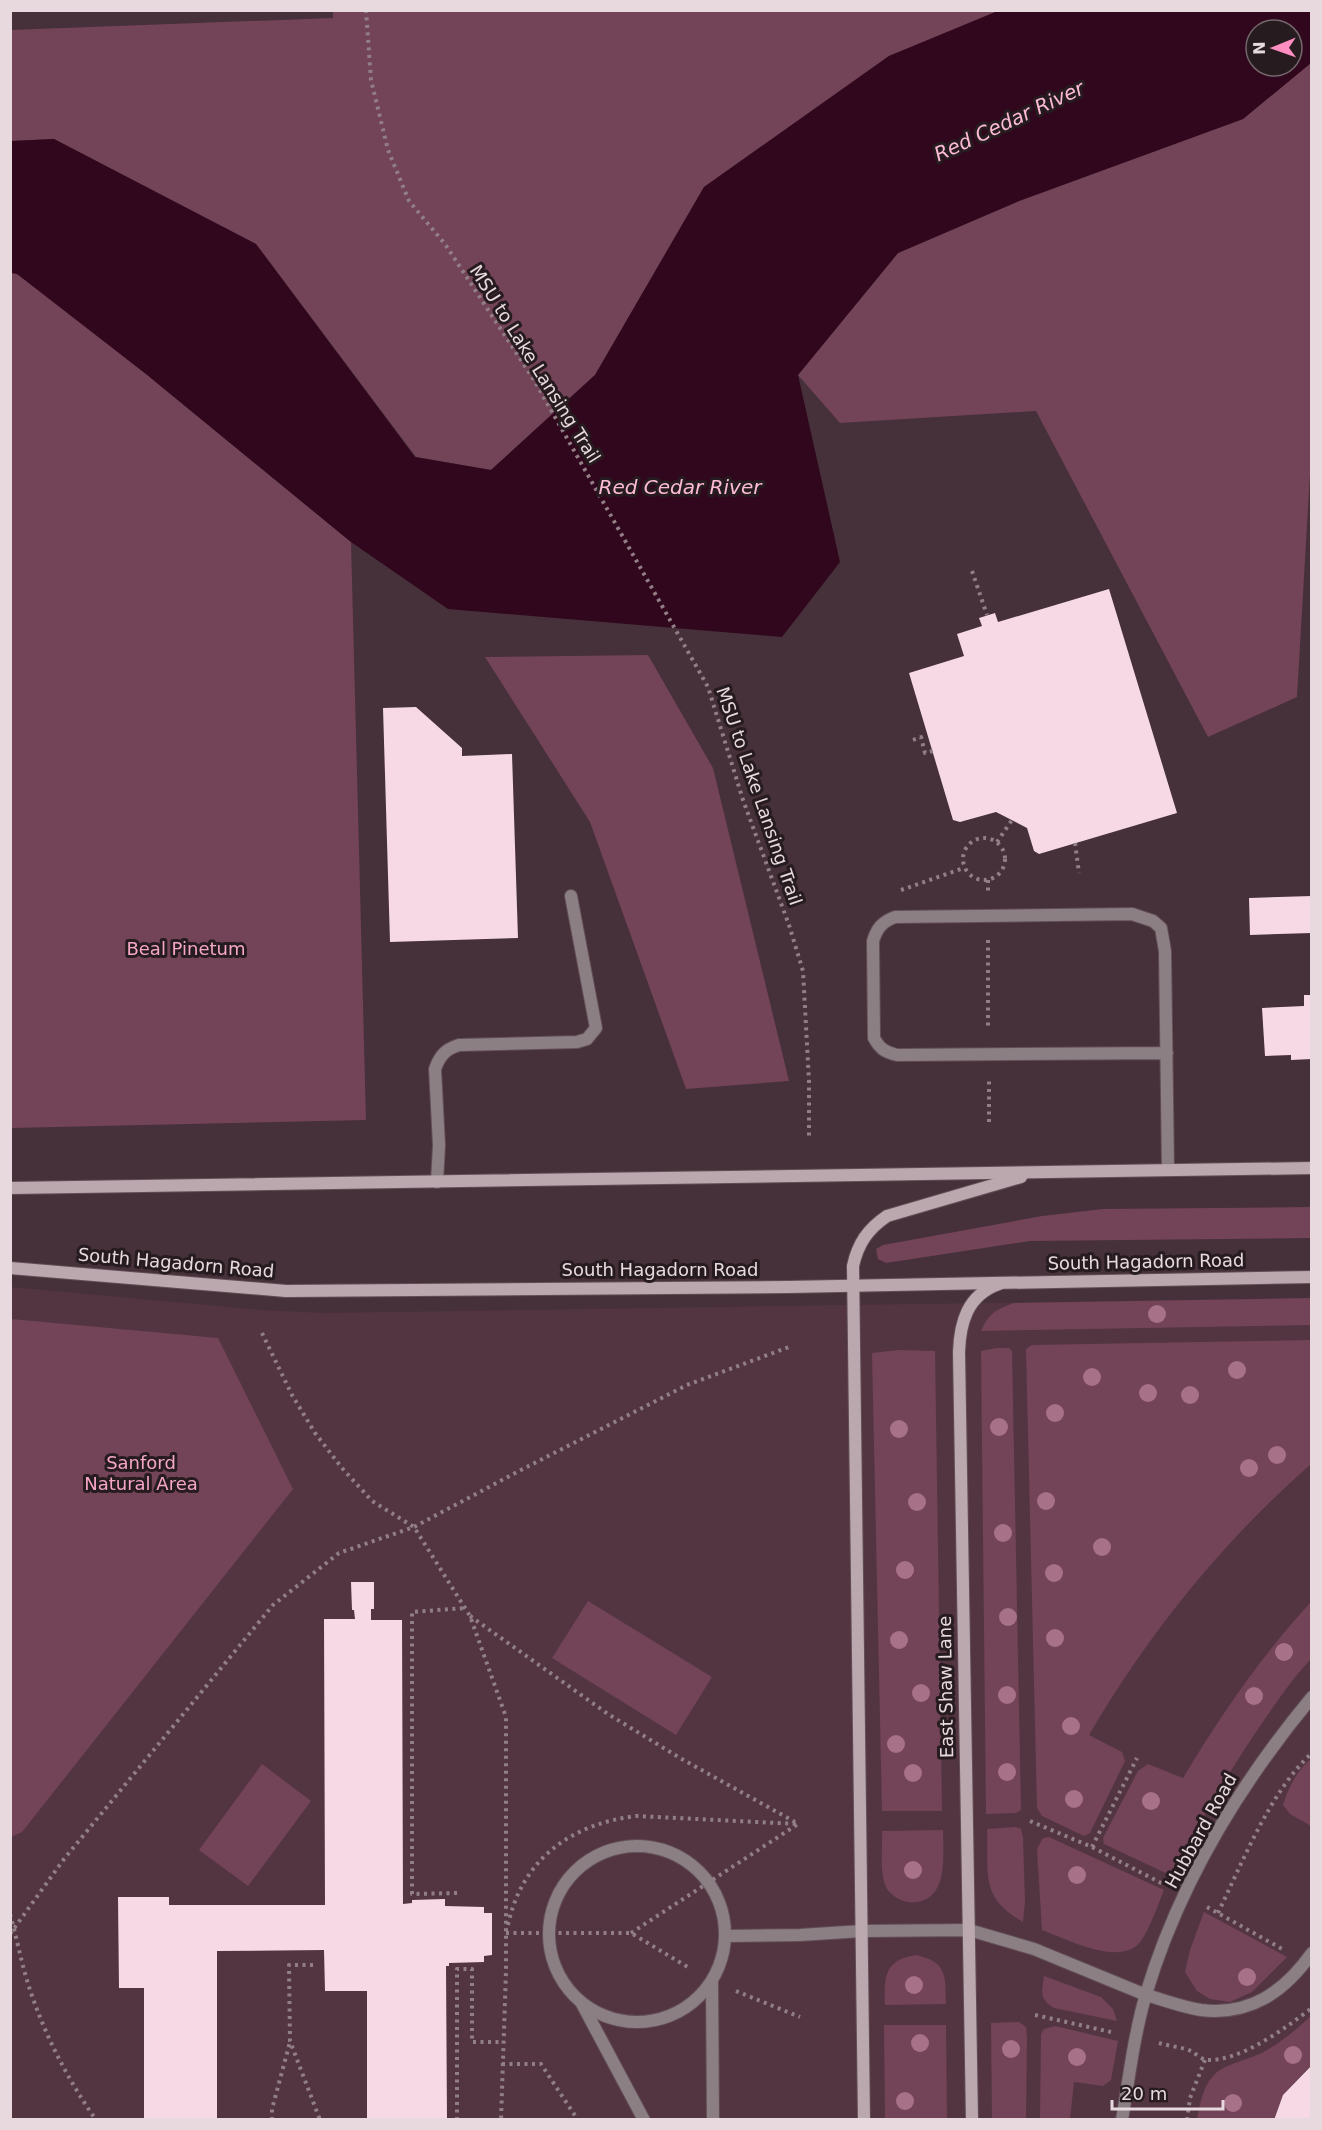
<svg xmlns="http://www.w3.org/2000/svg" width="1322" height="2130" viewBox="0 0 1322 2130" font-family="'DejaVu Sans',sans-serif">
  <rect width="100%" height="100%" fill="#463039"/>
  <path fill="#533542" d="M11,1287l250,23 64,3 986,-15v821l-1300,1z"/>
  <g fill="#734358">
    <path d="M333,10l667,1 -111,45 -185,131 -109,188 -104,95 -75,-13 -160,-213 -202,-105 -43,2 -1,-111 323,-12z"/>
    <path d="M1311,63l1,409 -2,2 -13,223 -89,40 -172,-326 -196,12 -42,-48 100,-122 121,-52 224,-82z"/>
    <path d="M10,273h7l129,101 205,168 15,578 -355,8z"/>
    <path d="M648,655l65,113 76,313 -103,8 -96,-267 -105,-165z"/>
    <path d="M1311,1207v31l-281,3 -144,22 -8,-4 -2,-10 7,-4 159,-29 61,-7z"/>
    <path d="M1311,1298v27l-330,6c8,-18 14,-21 33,-28z"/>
    <path d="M11,1319l207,19 75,151 -271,343 -11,5z"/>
    <path d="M1311,1340v124c-89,78 -162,169 -222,271l33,17 3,9 -35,72 -6,3 -42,-20 -5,-8 -11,-459 6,-4z"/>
    <path d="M997,1348h12l3,3 9,459 -5,3 -30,1 -5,-463z"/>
    <path d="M898,1350l37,1 7,460h-60l-10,-458z"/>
    <path d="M588,1601l124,76 -36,58 -124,-77z"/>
    <path d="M1311,1602v57c-21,22 -37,47 -55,73 -31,46 -59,94 -84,144l-68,-32 -1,-6 35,-67 10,-7 35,14c38,-63 78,-122 128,-176z"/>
    <path d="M1311,1759v67l-21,-12 -7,-9c5,-17 14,-35 28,-46z"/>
    <path d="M262,1764l49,37 -63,85 -49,-36z"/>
    <path d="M1016,1827l5,2 2,9 2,64 -2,20c-44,-25 -34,-48 -36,-93z"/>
    <path d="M943,1830c0,25 7,76 -35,72 -8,-1 -19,-8 -22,-15 -7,-16 -3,-39 -4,-56z"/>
    <path d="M1049,1837l115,53c-7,17 -13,36 -23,51 -20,27 -74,-2 -99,-11l-5,-81 6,-11z"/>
    <path d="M1204,1912l83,45 -35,35 -22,10 -20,-3 -13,-8 -12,-19 5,-22z"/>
    <path d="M916,1955c32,7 29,21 30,49l-61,1c-1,-28 -1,-45 31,-50z"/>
    <path d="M1044,1976l57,21 12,12 4,12 -63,-13c-15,-9 -12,-16 -10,-32z"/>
    <path d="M1311,2016v49l-28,30 -9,24 -77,1c3,-15 5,-32 16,-44 11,-13 38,-16 54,-26 16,-9 31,-22 44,-34z"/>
    <path d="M1019,2022l7,5 1,10 -1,82h-34l-1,-96z"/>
    <path d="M884,2025h62l1,94h-62z"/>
    <path d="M1055,2026l63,15 -7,39 -8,6 -29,-4 -4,37h-30l1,-85 3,-5z"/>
  </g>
  <path fill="#31071d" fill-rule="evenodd" d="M1000,10l311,1v52l-68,56 -224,82 -121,52 -100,122 42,187 -58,75 -334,-28 -97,-67 -205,-168 -129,-100 -6,-1v-132l43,-2 202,105 159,213 76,13 104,-95 109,-188 185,-131zM1256,30h36v36h-36z"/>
  <g fill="#f6d9e4">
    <path d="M1109,589l68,224 -138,41 -5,-3 -7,-23 -31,-16 -36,10 -7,-2 -44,-147 55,-17 -7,-22 25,-8 -3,-8 16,-5 3,9z"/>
    <path d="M416,707l46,41v8l50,-2 6,184 -128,4 -7,-234z"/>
    <path d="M1312,896v37l-62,2 -1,-37z"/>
    <path d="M1304,995h8v64l-21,1v-5l-26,1 -3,-48 42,-2z"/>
    <path d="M351,1582h23v27h-3v11h31l1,284 9,-1v-3l33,-1v7l39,1v6h8v42l-8,1v6l-35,1v3h-3l1,154h-80v-129h-42l-1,-41 -107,1v169h-73v-132h-25l-1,-91h51v8h156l-1,-286h31l-1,-9h-2z"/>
    <path d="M1312,2065v55h-38l9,-25z"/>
  </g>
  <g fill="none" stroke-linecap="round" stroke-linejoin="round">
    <defs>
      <g id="lane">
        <path d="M1167,1053l-270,2c-12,-3 -17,-6 -23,-17l-1,-97c4,-13 9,-19 22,-24l237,-3 21,7 8,7 4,23 3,219"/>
        <path d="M437,1182l2,-37 -4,-76c5,-14 11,-20 24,-24l118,-3 10,-3 9,-11 -25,-132"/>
        <circle cx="637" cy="1934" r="88"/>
        <path d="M725,1936l75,-1 62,-4"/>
        <path d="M712,1981l1,139"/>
        <path d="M1146,1995c18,5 36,12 55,15 49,6 83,-18 111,-57"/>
        <path d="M581,2002l63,118"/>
      </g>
      <g id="street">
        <path d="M862,1931l107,-1 65,19 112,46"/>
        <path d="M1122,2120c7,-42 12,-85 24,-126 33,-110 93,-209 166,-297"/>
      </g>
      <g id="secondary">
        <path d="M10,1188l1302,-20"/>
        <path d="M10,1268l276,23 502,-4 524,-10"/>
        <path d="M864,2120l-11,-854c5,-23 15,-37 34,-50l134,-39"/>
        <path d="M972,2120l-13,-768c1,-29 8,-57 40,-68"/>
      </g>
    </defs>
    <use href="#lane" stroke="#634e57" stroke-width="14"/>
    <use href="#street" stroke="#634e57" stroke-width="14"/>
    <use href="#secondary" stroke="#634e57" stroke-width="14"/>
    <g stroke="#927f86" stroke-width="4" stroke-dasharray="3 4.5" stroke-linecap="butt">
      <path d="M366,10l5,70 17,70 21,51 36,43 89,136 174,307 35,113 46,125 14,46 6,110v58"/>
      <path d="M972,571l15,44"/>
      <path d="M913,740l8,-3 4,16 8,-2"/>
      <circle cx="984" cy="859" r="21"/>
      <path d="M997,842l15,-22"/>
      <path d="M1075,843l4,30"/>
      <path d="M988,880v11"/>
      <path d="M901,890l63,-22"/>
      <path d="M988,940v89"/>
      <path d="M989,1122v-44"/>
      <path d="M262,1333l30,62 23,38 27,35 30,33 42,26 56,89 36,101v254l-5,149"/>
      <path d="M470,1616l138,98 72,44 115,64"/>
      <path d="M1030,1821l62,26 71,37"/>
      <path d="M1092,1847l45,-89"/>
      <path d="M457,1893l-45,1v-282l53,-4"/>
      <path d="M1207,1907l77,43"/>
      <path d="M1218,1913c24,-50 53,-123 94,-160"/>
      <path d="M10,1914c6,21 10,42 16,63 15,51 40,100 70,143"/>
      <path d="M508,1925c14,-66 63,-101 128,-109l162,8"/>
      <path d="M506,1933h125l60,36"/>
      <path d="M631,1933l167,-109"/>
      <path d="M10,1934l54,-75 209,-254 66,-52 75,-26 105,-56 168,-86 102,-38"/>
      <path d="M313,1965h-24l1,76 30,79"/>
      <path d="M736,1991l64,26"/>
      <path d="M1035,2015l76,17"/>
      <path d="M1159,2043c10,3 22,4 32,8 5,3 10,8 16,9 35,1 78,-32 105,-52"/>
      <path d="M502,2064h39l37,56"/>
      <path d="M272,2120v-11l18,-67"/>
      <path d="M457,2120v-151h15v73h30"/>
      <path d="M1187,2120l3,-22 15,-38"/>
    </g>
    <use href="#lane" stroke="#8b7f84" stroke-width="12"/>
    <use href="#street" stroke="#8b7f84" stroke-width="12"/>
    <use href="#secondary" stroke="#bba8af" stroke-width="12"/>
  </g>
  <g fill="#a77187">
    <circle cx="1157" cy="1314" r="9"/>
    <circle cx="1237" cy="1370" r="9"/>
    <circle cx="1092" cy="1377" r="9"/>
    <circle cx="1148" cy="1393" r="9"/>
    <circle cx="1190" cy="1395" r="9"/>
    <circle cx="1055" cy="1413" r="9"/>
    <circle cx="999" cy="1427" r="9"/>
    <circle cx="899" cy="1429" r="9"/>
    <circle cx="1277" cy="1455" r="9"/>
    <circle cx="1249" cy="1468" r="9"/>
    <circle cx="1046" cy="1501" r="9"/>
    <circle cx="917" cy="1502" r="9"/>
    <circle cx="1003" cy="1533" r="9"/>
    <circle cx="1102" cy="1547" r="9"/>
    <circle cx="905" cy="1570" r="9"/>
    <circle cx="1054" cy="1573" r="9"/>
    <circle cx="1008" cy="1617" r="9"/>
    <circle cx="1055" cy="1638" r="9"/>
    <circle cx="899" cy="1640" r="9"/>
    <circle cx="1284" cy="1652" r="9"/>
    <circle cx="921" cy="1693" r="9"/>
    <circle cx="1007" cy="1695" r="9"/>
    <circle cx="1254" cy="1696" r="9"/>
    <circle cx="1071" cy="1726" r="9"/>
    <circle cx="896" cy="1744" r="9"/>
    <circle cx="1007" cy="1772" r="9"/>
    <circle cx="913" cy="1773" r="9"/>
    <circle cx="1074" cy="1799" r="9"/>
    <circle cx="1151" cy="1801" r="9"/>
    <circle cx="913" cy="1870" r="9"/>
    <circle cx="1077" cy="1875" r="9"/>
    <circle cx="1247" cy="1977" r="9"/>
    <circle cx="914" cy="1985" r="9"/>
    <circle cx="920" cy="2043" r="9"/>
    <circle cx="1011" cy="2049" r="9"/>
    <circle cx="1293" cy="2055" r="9"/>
    <circle cx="1077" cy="2057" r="9"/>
    <circle cx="905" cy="2101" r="9"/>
    <circle cx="1233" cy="2103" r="9"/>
  </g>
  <g text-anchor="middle" stroke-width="6" stroke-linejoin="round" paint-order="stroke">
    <g font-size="18" fill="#e8d9de" stroke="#261b1f">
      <text transform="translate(535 364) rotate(58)" y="6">MSU to Lake Lansing Trail</text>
      <text transform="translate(759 796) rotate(71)" y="6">MSU to Lake Lansing Trail</text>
      <text transform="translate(1146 1262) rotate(-1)" y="6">South Hagadorn Road</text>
      <text transform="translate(176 1263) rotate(5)" y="6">South Hagadorn Road</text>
      <text x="660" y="1276">South Hagadorn Road</text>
      <text transform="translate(946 1687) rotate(-91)" y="6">East Shaw Lane</text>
      <text transform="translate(1201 1831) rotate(-61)" y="6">Hubbard Road</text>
    </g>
    <g font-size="18" fill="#f6a6c7" stroke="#261b1f">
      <text x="186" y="955">Beal Pinetum</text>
      <text x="141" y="1469">Sanford<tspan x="141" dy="21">Natural Area</tspan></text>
    </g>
    <g font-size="20" font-style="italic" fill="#fdbbd6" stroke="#261b1f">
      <text transform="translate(1009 121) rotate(-25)" y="7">Red Cedar River</text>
      <text x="680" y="494">Red Cedar River</text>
    </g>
  </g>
  <rect width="1322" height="2130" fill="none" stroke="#e8d9de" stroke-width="24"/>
  <g transform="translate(1274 48) rotate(269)"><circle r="28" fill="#261b1f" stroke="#74676b" stroke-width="1.5"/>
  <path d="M0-4.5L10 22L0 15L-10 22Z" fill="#fd8ebf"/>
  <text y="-9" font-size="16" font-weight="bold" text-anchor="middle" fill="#e8d9de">N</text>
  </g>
  <path d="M1112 2100v9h111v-9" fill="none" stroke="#e8d9de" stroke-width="3"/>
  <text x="1121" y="2100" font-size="18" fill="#e8d9de" stroke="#261b1f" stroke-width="4.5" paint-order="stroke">20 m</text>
</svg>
